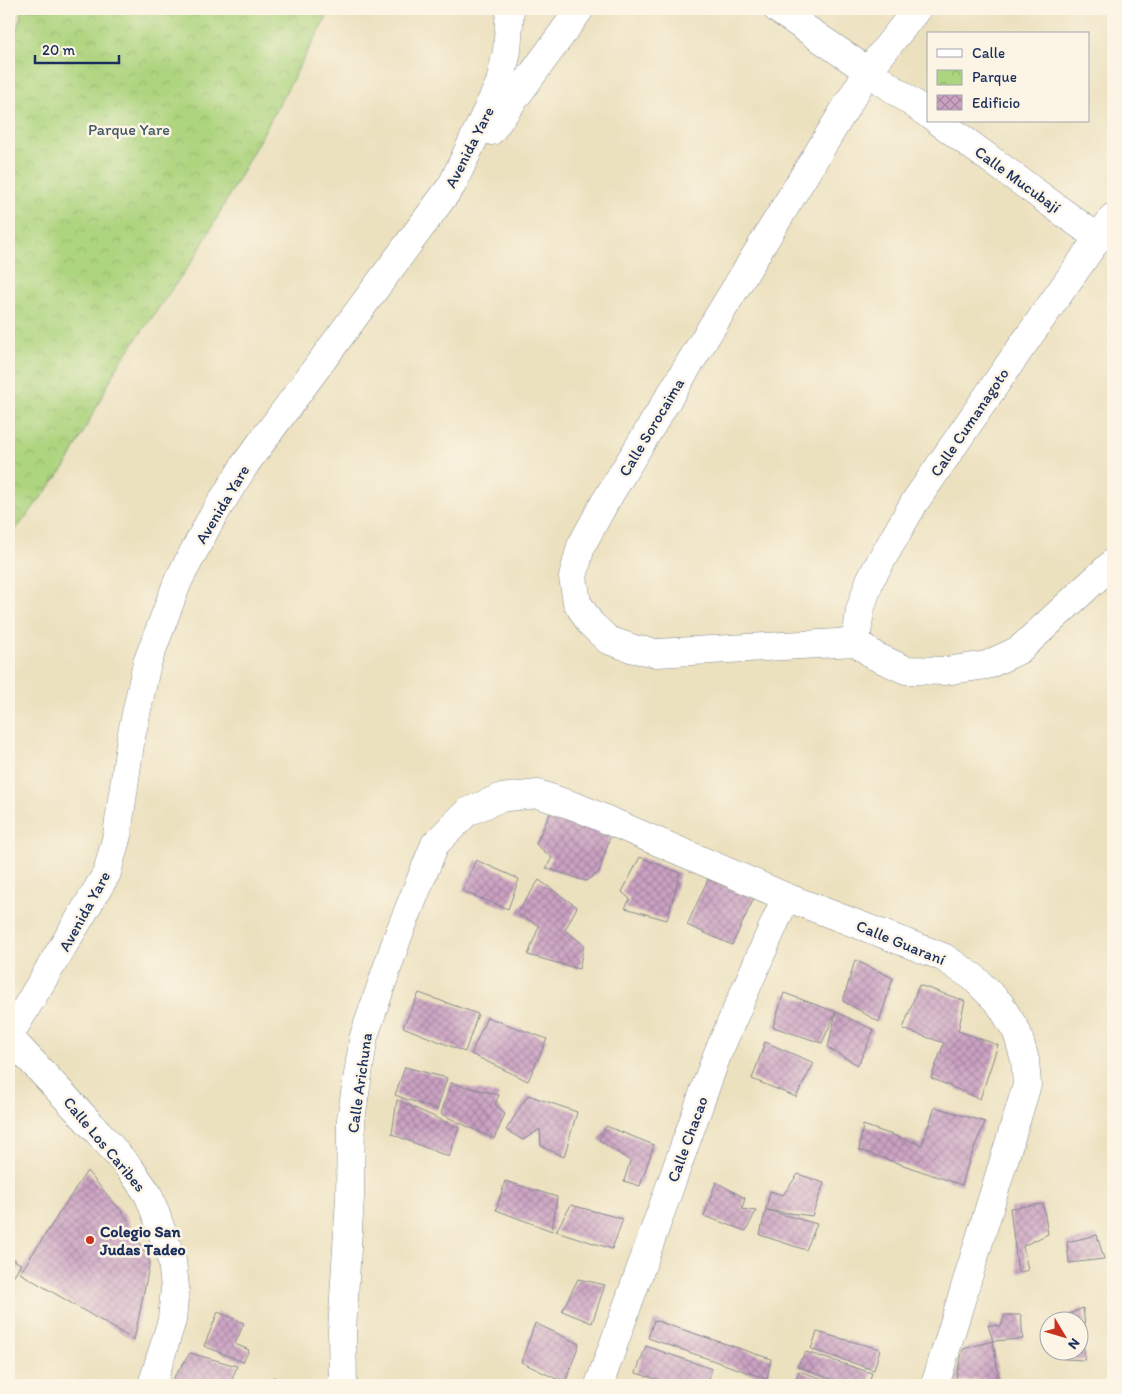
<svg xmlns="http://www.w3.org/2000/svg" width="1122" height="1394" viewBox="0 0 1122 1394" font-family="Itim,sans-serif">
  <defs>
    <pattern id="park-crowns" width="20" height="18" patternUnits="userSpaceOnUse" patternTransform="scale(1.25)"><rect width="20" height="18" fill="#add47e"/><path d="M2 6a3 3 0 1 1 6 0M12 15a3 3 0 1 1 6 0" fill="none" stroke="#94b66f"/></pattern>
    <pattern id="building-cross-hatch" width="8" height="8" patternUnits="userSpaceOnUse" patternTransform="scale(1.25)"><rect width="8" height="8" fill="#cba1c2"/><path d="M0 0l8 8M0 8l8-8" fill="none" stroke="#a484a1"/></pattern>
  </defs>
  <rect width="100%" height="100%" fill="#fcf5e5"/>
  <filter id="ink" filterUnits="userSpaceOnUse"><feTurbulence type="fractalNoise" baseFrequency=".02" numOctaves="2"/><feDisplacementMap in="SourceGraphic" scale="10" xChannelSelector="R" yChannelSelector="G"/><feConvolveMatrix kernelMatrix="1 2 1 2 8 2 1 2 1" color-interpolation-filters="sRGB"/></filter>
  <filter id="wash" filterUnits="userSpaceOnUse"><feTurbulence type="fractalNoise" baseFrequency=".0096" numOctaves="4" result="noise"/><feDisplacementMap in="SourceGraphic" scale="20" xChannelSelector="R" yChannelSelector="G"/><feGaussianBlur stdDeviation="1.12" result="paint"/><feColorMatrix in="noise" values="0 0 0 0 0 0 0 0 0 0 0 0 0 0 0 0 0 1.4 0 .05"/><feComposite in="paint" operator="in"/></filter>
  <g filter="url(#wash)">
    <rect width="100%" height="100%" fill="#ece1bf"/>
    <path fill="url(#park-crowns)" stroke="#64826e" d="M23,9h308l-134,245 -79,111 -52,101 -57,72v-485z"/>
    <g id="blocks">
      <g fill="url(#building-cross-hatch)">
        <path d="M553,807l58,27 -12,38 -13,9 -40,-13 6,-10 -16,-14z"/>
        <path d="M640,857l40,16 -13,47 -42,-12 5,-9 -8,-7z"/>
        <path d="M476,860l43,19 -11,30 -46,-18z"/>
        <path d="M708,879l46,19 -22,47 -45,-20z"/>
        <path d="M539,880l38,27 -12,23 19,15 -5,24 -51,-14 11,-29 -22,-13z"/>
        <path d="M855,960l38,18 -14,44 -36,-21z"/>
        <path d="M919,985l46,16 -7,30 40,14 -18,54 -49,-21 13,-35 -41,-14z"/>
        <path d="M419,993l59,21 -13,38 -62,-25z"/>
        <path d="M784,993l52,19 38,18 -16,35 -30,-17 8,-36 -14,31 -49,-16z"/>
        <path d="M487,1017l60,22 -19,42 -57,-27z"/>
        <path d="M765,1042l49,21 -18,34 -44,-18z"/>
        <path d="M405,1067l42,11 -10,32 -42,-15z"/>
        <path d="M451,1083l48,12 -4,9 10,10 -11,25 -53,-25z"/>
        <path d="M528,1095l49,17 -13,45 -23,-11 -1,-17 -17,11 -17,-10z"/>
        <path d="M397,1100l62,28 -10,29 -57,-23z"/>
        <path d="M935,1107l50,15 -16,39 -7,24 -103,-35 4,-25 59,20z"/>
        <path d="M606,1126l48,19 -14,41 -16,-5 6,-20 -31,-21z"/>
        <path d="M87,1171l40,47 23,44 -16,78 -114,-67z"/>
        <path d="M798,1174l26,9 -12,33 -45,-6 50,14 -11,26 -46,-15 10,-44 13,4z"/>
        <path d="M505,1181l52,16 -5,34 -56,-21z"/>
        <path d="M716,1182l29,16 -3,11 14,2 -10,20 -42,-15z"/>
        <path d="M1043,1204l5,30 -25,12 5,24 -10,3 -8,-65z"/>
        <path d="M571,1205l52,14 -11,30 -56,-18z"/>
        <path d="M1097,1235l7,24 -35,4 -2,-21z"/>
        <path d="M9,1258l12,6 -12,19z"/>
        <path d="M578,1279l27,6 -13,38 -30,-12z"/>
        <path d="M1083,1308l3,28h-6v-14h-15v-6z"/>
        <path d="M218,1312l26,11 -9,21 14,6 -6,12 -39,-16z"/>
        <path d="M1005,1315h16l2,24 -30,2 -5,-16 13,1z"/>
        <path d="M654,1320l117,39 -4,20 -119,-41z"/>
        <path d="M535,1323l44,21 -14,39 -44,-21z"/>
        <path d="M817,1332l63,17 -6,21 -63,-21z"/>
        <path d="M993,1341l6,37 -44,4 8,-33z"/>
        <path d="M1080,1341h3l2,19 -21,-1 -1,-7h17z"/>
        <path d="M646,1346l66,23 -5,16h-31l-40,-12z"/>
        <path d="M806,1352l66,21 -4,12h-22l-49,-19z"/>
        <path d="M190,1353l47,13 -7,19h-59l1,-5z"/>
        <path d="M799,1371l42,14h-47z"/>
        <path d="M273,1377l20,8h-23z"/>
      </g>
    </g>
  </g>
  <g filter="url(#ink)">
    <use href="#blocks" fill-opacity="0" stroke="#84888e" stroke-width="1"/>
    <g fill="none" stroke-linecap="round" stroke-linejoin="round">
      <defs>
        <g id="minor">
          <path d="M777,9l91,62 60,43"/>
          <path d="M938,121l160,117"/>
          <path d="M491,131l89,-122"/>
          <path d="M856,642l-199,11 -23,-4 -26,-9 -18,-17 -13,-21 -4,-25 8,-31 24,-44 263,-431 49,-62"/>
          <path d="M856,642l4,-32 10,-30 44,-77 94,-137 105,-149"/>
          <path d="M856,642l19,14 31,14 39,1 42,-6 32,-15 94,-87"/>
          <path d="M9,1036l98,-163 10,-38 14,-98 16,-74 31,-82 33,-62 35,-56 206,-278 48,-102 7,-32 3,-42"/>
          <path d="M9,1037l89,95 33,38 17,24 7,18 17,49 3,26 -3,33 -20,65"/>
          <path d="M343,1385l-1,-54 8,-134 1,-78 13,-83 34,-100 37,-92 32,-32 33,-14 38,-4 39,13 209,90 157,60 30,20 27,27 17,28 8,28 2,25 -92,300"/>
          <path d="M599,1385l118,-330 69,-158"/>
        </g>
      </defs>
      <use href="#minor" stroke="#84888e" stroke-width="29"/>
      <use href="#minor" stroke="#fff" stroke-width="28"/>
    </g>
  </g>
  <circle fill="#c8321e" stroke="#fcf5e5" stroke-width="2" cx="90" cy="1240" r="5"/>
  <g text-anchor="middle" stroke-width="5" stroke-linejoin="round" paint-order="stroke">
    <g font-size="16" fill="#405866" stroke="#fcf5e5">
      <text x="129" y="135">Parque Yare</text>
    </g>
    <g font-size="16" fill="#1b2f5e" stroke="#fcf5e5">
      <text transform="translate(469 147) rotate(-63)" y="6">Avenida Yare</text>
      <text transform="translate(1018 179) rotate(36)" y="6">Calle Mucubají</text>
      <text transform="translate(969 422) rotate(-56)" y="6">Calle Cumanagoto</text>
      <text transform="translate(651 427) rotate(-59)" y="6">Calle Sorocaima</text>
      <text transform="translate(222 504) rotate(-59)" y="6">Avenida Yare</text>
      <text transform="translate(84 911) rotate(-61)" y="6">Avenida Yare</text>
      <text transform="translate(901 942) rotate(22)" y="6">Calle Guaraní</text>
      <text transform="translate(359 1083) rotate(-82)" y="6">Calle Arichuna</text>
      <text transform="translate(687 1139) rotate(-70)" y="6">Calle Chacao</text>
      <text transform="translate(105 1144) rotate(50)" y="6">Calle Los Caribes</text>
    </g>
    <g font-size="16" font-weight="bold" fill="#1b2f5e" stroke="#fcf5e5" text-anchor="start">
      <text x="100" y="1237">Colegio San<tspan x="100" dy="18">Judas Tadeo</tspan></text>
    </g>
  </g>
  <rect width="1122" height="1394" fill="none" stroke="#fcf5e5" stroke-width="30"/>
  <rect x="927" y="32" width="162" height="90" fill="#fcf5e5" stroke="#a2a6af"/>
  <rect x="937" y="49" width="25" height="8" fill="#ffffff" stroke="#a2a6af"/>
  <text x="972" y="58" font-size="15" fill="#1b2f5e">Calle</text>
  <rect x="937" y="70" width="25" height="15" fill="url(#park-crowns)" stroke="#a2a6af"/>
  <text x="972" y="82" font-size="15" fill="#1b2f5e">Parque</text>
  <rect x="937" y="95" width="25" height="15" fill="url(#building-cross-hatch)" stroke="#a2a6af"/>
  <text x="972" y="108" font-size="15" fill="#1b2f5e">Edificio</text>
  <g transform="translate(1064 1336) rotate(128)"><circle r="24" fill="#fcf5e5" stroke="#a2a6af"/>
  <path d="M0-4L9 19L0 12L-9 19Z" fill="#c8321e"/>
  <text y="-8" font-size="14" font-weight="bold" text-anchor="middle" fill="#1b2f5e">N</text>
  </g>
  <path d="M35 55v8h84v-8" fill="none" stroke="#1b2f5e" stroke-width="2.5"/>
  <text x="42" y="55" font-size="15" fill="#1b2f5e" stroke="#fcf5e5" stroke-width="4" paint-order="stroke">20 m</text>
</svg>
